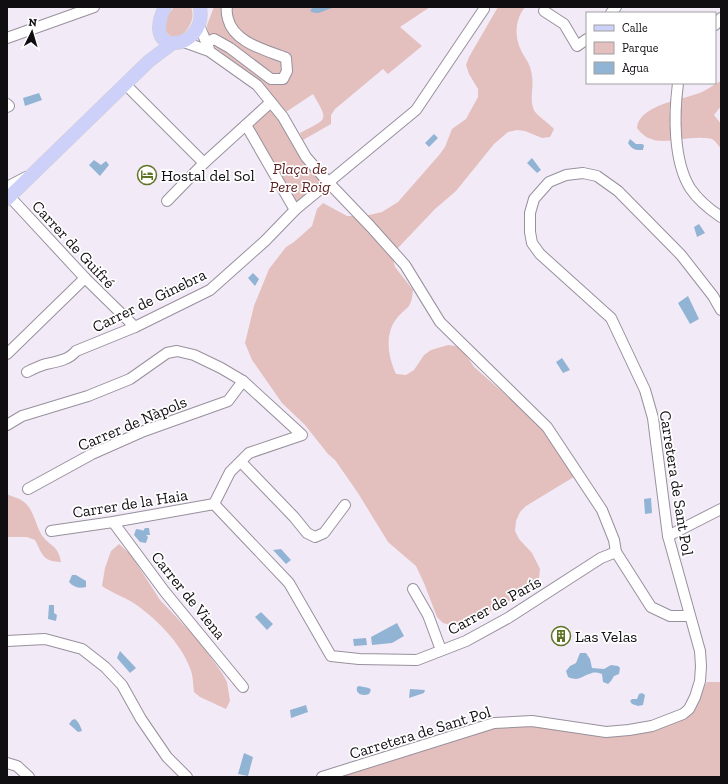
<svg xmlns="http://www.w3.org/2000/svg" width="728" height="784" viewBox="0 0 728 784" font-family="'Zilla Slab',serif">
  <rect width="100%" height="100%" fill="#f3eaf8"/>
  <g fill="#e3bfbd">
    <path d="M174,7h17c8,17 -17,43 -26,22l3,-14z"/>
    <path d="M214,7h216l-30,20 22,19 -34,28 -5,-5 -48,40 -4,6v9l-28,16 -3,-7c28,-15 29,-11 13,-39l-27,18 -19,-22 -52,-43 -7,-13 -1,-9z"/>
    <path d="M498,7h27c-9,11 -11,27 -5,41 5,12 10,13 12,28 2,11 -3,24 2,34 1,4 16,14 20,19l-4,8 -8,1 -17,-7 -8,-1 -9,2 -14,12 -38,47 -21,18 -38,40 -4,10 2,8 18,23c-2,20 -5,15 -16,28 -13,16 -9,39 -1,56l10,1 8,-5 10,-15 7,-5 17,-5 8,1 8,6 10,15 63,55 40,53 -51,31 -6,6 -4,9 -1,10 4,8 13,14 8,16 -1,10 -5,8 -15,9 -42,22 -16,6 -10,1 -8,-2 -6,-6 -13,-34 -8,-17 -28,-24 -30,-49 -23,-33 -7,-6 -23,-29 -23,-22 -30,-43 -7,-17 9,-37 15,-37 17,-22 8,-5 18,-16 5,-17 6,-6 24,13h18l17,-4 16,-10 42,-48 5,-7 7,-18 14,-10 12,-22v-8l-9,-15 -3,-9 3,-8z"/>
    <path d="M721,81v25l-7,9 7,9v24c-3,-2 -5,-7 -9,-9 -2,-1 -6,-1 -9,-1 -24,-2 -50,13 -66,-10 2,-24 47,-28 65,-36 6,-3 13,-8 19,-11z"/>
    <path d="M271,102l57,80 -33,28 -49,-85z"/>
    <path d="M7,494c5,3 13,4 17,8 9,7 11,20 16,30 7,14 18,11 21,30 -19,-1 -18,-7 -26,-22l-8,-3h-20z"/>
    <path d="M119,544l12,11 29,45 39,41 23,32 5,9 3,19 -4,8 -26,-12 -6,-5c-1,-9 -1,-17 -4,-24 -9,-25 -36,-52 -58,-66 -10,-6 -20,-9 -30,-16l3,-18 6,-17z"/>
    <path d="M707,682h14v95h-383l157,-50 39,-2 68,10 87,-21z"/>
  </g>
  <g fill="#92b4d4">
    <path d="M313,7h31c-3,1 -8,0 -12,1 -9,2 -12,8 -22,3z"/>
    <path d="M39,93l3,7 -17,6 -2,-8z"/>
    <path d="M434,134l4,4 -9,9 -4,-4z"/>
    <path d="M630,139l6,5h6l2,1 -1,5c-7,0 -11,0 -15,-7z"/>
    <path d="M532,158l9,12 -4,3 -10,-10z"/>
    <path d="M94,160l7,5 5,-4 3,4 -9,11 -11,-11z"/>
    <path d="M699,224l6,9 -8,4 -3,-10z"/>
    <path d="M253,273l6,6 -4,7 -7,-8z"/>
    <path d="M688,296l11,23 -9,5 -12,-21z"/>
    <path d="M562,358l8,12 -7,3 -7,-11z"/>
    <path d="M651,498l1,15 -7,1 -1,-15z"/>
    <path d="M145,528h4l1,7h-4l2,2 -2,6 -6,-1 -6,-7 2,-6 6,1 1,1z"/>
    <path d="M281,549l10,11 -5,4 -13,-14z"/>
    <path d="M72,575h4l10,6v6c-6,2 -13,0 -17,-5z"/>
    <path d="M49,605h5v8l3,2 -1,6 -8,-2z"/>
    <path d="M261,612l12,12 -6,6 -12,-13z"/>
    <path d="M397,623l7,13 -12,7 -20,2 -1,-8z"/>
    <path d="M366,638l1,7 -13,1 -1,-7z"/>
    <path d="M120,651l16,17 -6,5 -13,-15z"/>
    <path d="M580,653h6l4,6 2,9 12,1 7,-4 7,1 2,2 -1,6 -5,2 -3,5 -3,3 -5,-2 -1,-8c-3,-1 -7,-2 -10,-1 -11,3 -12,9 -24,4l-2,-6 4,-5 6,-3z"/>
    <path d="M359,686l10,2 2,2 -2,4c-5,2 -14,1 -12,-7z"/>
    <path d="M410,689l15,1 -1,3 -15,5z"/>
    <path d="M642,693l3,2 -2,10 -5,1 -6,-2 -2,-3 2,-2h5l2,-5z"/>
    <path d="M306,705l2,7 -17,6 -1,-8z"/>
    <path d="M75,719c3,2 6,8 7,12l-4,1 -9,-8 3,-4z"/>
    <path d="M244,753l9,4 -5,19 -10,-2z"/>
  </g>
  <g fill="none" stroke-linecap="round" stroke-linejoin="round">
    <defs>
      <g id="minor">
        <path d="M544,11l20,13 13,22 10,-7"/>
        <path d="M611,13l5,-6"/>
        <path d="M199,25l10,24"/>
        <path d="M715,25l6,-7"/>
        <path d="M7,38l87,-31"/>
        <path d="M184,42l25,9 48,34 26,32 23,40 22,25 43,45 34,38 35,57 107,105 55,83 12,30 2,12 35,55 19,9h19"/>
        <path d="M206,43l8,-4 16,9 41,31h12l4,-8 -1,-13c-20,-8 -52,-15 -58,-39 -1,-4 -2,-8 -1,-12"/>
        <path d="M678,83c-4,31 -5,77 12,105 8,12 19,21 31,29"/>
        <path d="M126,85l78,78"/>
        <path d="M7,104l2,2 -2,1"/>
        <path d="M246,125l49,85"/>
        <path d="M7,187l19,-10"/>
        <path d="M10,197l75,81 50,49"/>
        <path d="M167,201l37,-38 67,-61"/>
        <path d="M7,354l78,-76"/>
        <path d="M27,372c6,-3 12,-6 19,-8 10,-2 23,-4 30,-13l59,-24 75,-37 55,-49 30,-31 121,-100 68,-101"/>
        <path d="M7,425l15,-9 66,-20 42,-17 37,-26 10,-2 17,4 27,13 22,13 59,54 -53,18 -19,19 -16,32"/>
        <path d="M241,462l53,55 13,16 8,4 9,-4 21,-28"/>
        <path d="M28,489l64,-35 52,-23 84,-30 15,-20"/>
        <path d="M214,504l75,79 42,73 28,3 58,1 49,-19 42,-23 93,-60 15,-6"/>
        <path d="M113,522l52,70 78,95"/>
        <path d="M51,531l62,-9 101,-18"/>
        <path d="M668,536l53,-27"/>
        <path d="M413,589l15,26 13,35"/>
        <path d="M7,641l38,-2 37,10 23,18 17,18 19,34 26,38 20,20"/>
        <path d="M7,763l10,3 12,11"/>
        <path d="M322,777l172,-54 38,-2 74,11 23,-2 23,-4 31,-12 6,-5 6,-12 5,-16 1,-15 -1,-15 -32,-115 -15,-118 -8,-28 -34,-72 -71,-64 -8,-11 -2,-11v-19l4,-14 15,-17 17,-7 17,-2 14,3 21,15 63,64 32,41 8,14"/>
      </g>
      <g id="major">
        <path d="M165,7c-26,53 43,43 35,0"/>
        <path d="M7,199l142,-138 24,-18"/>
      </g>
    </defs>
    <use href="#minor" stroke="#98909d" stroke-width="12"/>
    <use href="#major" stroke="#cfcfd0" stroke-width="14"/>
    <use href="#minor" stroke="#fff" stroke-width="10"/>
    <use href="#major" stroke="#cdd0f8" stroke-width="13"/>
  </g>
  <defs>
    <symbol id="hotel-ring" viewBox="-11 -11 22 22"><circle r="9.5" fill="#fff" stroke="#5e7323" stroke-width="1.5"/><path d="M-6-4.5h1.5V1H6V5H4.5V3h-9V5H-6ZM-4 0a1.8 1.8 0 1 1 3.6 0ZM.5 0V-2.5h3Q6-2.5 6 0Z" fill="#5e7323"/></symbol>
    <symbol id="building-ring" viewBox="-11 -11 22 22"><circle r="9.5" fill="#fff" stroke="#5e7323" stroke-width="1.5"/><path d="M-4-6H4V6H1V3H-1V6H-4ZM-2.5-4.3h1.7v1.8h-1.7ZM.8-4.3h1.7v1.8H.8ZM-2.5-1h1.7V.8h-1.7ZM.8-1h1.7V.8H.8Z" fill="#5e7323"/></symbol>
  </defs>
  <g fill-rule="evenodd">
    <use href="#hotel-ring" x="136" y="164" width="22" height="22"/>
    <use href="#building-ring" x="550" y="625" width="22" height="22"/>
  </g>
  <g text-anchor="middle" stroke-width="3.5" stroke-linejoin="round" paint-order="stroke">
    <g font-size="16" font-style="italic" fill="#5f2324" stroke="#fff">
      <text x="300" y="174">Plaça de<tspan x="300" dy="18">Pere Roig</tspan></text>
    </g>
    <g font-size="16" fill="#110e12" stroke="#fff" text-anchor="start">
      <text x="161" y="181">Hostal del Sol</text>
      <text x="575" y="642">Las Velas</text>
    </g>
    <g font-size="16" fill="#110e12" stroke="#fff">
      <text transform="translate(74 244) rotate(47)" y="6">Carrer de Guifré</text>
      <text transform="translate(149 300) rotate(-26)" y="6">Carrer de Ginebra</text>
      <text transform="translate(132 423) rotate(-23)" y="6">Carrer de Nàpols</text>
      <text transform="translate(677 483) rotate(81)" y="6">Carretera de Sant Pol</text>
      <text transform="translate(130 503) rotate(-9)" y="6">Carrer de la Haia</text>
      <text transform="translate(189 595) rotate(51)" y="6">Carrer de Viena</text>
      <text transform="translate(494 605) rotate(-29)" y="6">Carrer de París</text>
      <text transform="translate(420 732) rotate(-17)" y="6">Carretera de Sant Pol</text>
    </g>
  </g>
  <rect width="728" height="784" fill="none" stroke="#110e12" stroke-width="16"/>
  <rect x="586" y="12" width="130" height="72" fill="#ffffff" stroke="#a09fa0"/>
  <rect x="594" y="25" width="20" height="6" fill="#cdd0f8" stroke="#a09fa0"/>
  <text x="622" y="32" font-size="12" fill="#110e12">Calle</text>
  <rect x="594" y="42" width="20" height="12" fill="#e3bfbd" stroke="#a09fa0"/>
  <text x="622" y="52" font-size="12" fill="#110e12">Parque</text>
  <rect x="594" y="62" width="20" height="12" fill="#92b4d4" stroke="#a09fa0"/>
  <text x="622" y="72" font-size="12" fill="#110e12">Agua</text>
  <g transform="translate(32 32) rotate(5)" stroke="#ffffff" stroke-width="3" paint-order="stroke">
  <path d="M0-3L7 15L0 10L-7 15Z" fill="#110e12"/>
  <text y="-6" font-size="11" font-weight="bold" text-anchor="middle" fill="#110e12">N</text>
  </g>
</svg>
